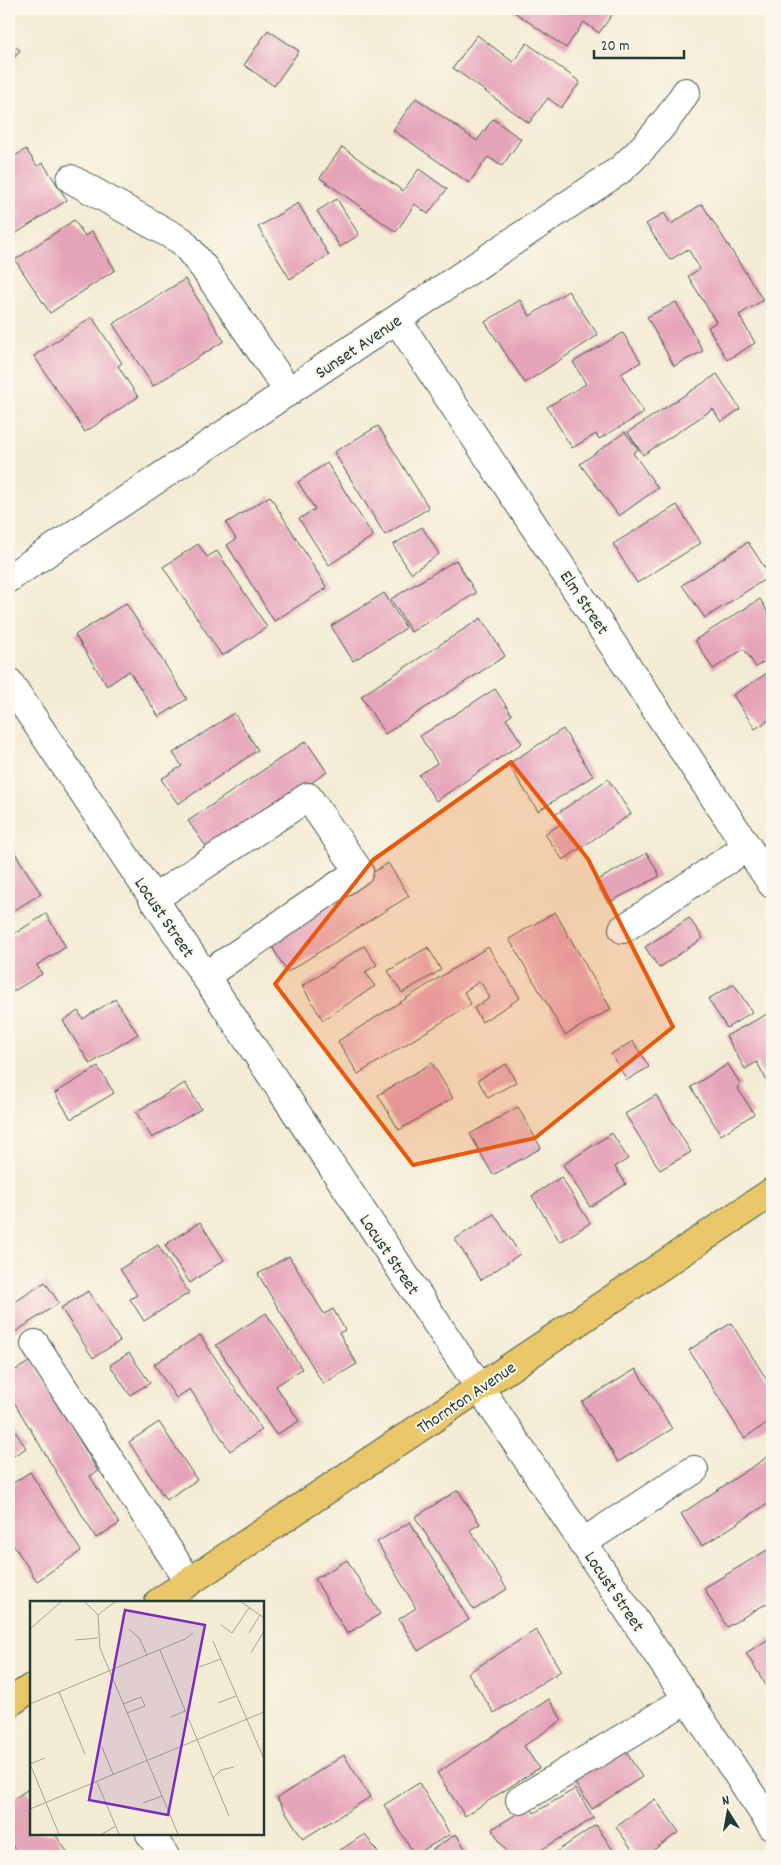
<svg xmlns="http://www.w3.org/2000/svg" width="781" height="1865" viewBox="0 0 781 1865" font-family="Dekko,sans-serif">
  <rect width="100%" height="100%" fill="#fbf7ec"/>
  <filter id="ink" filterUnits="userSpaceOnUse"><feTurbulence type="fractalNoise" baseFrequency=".02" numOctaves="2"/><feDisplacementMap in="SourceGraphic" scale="10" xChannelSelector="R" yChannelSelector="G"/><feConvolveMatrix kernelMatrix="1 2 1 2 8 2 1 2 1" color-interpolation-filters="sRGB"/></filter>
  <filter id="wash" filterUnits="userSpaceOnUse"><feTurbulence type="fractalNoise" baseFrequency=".0096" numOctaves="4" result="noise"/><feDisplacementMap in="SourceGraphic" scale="20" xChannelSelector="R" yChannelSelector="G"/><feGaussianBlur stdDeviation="1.12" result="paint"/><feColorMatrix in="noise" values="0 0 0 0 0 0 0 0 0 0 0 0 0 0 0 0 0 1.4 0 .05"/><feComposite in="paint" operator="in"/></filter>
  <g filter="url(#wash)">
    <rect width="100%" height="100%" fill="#f4ebd4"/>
    <g id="blocks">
      <g fill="#e6a4b9">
        <path d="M510,9l64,1 42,-1 -17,24 -15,-11 -18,26z"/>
        <path d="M268,30l31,21 -25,35 -30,-21z"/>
        <path d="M477,35l36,27 14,-19 53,39 -19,26 -13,-10 -19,25 -76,-55z"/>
        <path d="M9,42l11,8 -11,15z"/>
        <path d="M416,98l61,43 16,-22 28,20 -19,27 -14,-9 -19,26 -76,-53z"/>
        <path d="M342,147l61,44 16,-22 28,20 -19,25 -13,-10 -19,28 -76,-54z"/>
        <path d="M26,149l11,17 6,-3 24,37 -58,38v-78z"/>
        <path d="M337,199l22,36 -19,12 -23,-36z"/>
        <path d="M298,203l31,52 -39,24 -32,-52z"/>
        <path d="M702,204l61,96 -24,15 16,28 -28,17 -19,-33 8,-5 -28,-46 12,-7 -12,-20 -18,11 -24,-36 18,-11 7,11z"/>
        <path d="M74,220l11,16 7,-5 23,39 -65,43 -35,-53z"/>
        <path d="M185,279l39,62 -71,45 -40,-62z"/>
        <path d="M568,291l30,44 -73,48 -40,-61 35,-22 10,16z"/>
        <path d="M676,302l27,49 -29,15 -27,-49z"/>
        <path d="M92,317l30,46 -4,3 20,31 -53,35 -51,-76z"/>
        <path d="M623,333l18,29 -20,12 23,39 -45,26 -3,-5 -24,14 -25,-41 39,-23 -13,-22z"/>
        <path d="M717,374l23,35 -19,13 -8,-13 -70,46 -15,-23z"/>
        <path d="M378,426l51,82 -44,27 -51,-83z"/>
        <path d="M625,432l13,17 -5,4 25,35 -39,28 -39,-52z"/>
        <path d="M327,463l46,73 -44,29 -30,-46 16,-10 -17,-27z"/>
        <path d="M270,496l57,92 -53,33 -47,-76 9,-6 -10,-16z"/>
        <path d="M677,505l24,38 -64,40 -24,-39z"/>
        <path d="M422,527l17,27 -28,19 -18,-28z"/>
        <path d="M748,542l22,34 -65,42 -23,-33z"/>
        <path d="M198,544l9,13 10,-6 50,76 -45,29 -59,-89z"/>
        <path d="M456,560l20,33 -65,39 -20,-33z"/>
        <path d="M384,593l22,35 -53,33 -22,-35z"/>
        <path d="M760,599l12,20v37l-16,11 -12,-18 -31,20 -18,-29z"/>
        <path d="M126,603l61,96 -28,18 -30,-46 -22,15 -32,-51z"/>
        <path d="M481,618l24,38 -120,78 -24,-38z"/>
        <path d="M772,670v48l-17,11 -22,-34z"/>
        <path d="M495,689l17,26 -6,4 16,24 -86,58 -17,-26 18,-12 -17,-27z"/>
        <path d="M234,713l24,37 -80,54 -17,-25 21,-13 -9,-13z"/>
        <path d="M563,729l30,47 -55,35 -30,-47z"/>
        <path d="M306,741l21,31 -117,80 -22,-31z"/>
        <path d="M608,779l23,35 -68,46 -18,-26 16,-10 -6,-9z"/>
        <path d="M11,847l30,47 -32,19v-65z"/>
        <path d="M647,853l13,23 -52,27 -12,-22z"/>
        <path d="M388,863l21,33 -122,76 -20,-34z"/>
        <path d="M555,912l56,97 -46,26 -56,-96z"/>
        <path d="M46,914l20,33 -29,18 5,9 -33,20v-57z"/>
        <path d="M689,918l14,20 -44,30 -14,-21z"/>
        <path d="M364,946l13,19 -12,7 10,14 -52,34 -21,-34z"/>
        <path d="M428,947l13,23 -39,23 -14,-22z"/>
        <path d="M488,947l32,51 -38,24 -8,-14 16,-10 -10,-17 -16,11 7,12 -113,70 -20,-33z"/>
        <path d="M734,984l18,28 -25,16 -19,-29z"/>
        <path d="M115,999l23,35 -48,30 -27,-43 15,-10 5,8z"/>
        <path d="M769,1013l3,6v67l-2,1 -13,-25 -12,7 -19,-33z"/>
        <path d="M633,1041l16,26 -22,13 -16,-26z"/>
        <path d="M432,1063l21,35 -54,32 -21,-35z"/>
        <path d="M506,1064l10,18 -28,16 -10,-18z"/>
        <path d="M728,1064l13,21 -4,2 17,27 -33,21 -30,-48z"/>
        <path d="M98,1067l16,26 -43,26 -16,-26z"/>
        <path d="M185,1083l16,26 -49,29 -16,-26z"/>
        <path d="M656,1095l35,57 -31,18 -35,-56z"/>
        <path d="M518,1107l23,41 -48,27 -23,-41z"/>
        <path d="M612,1133l16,26 -13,8 11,17 -36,23 -27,-42z"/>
        <path d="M561,1177l29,46 -30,19 -28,-46z"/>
        <path d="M494,1214l26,40 -39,26 -26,-41z"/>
        <path d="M200,1222l24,38 -34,23 -25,-38z"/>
        <path d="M158,1245l31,48 -45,28 -14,-22 7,-4 -17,-26z"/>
        <path d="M289,1256l35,58 9,-5 12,21 -6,3 18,31 -34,20 -65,-110z"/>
        <path d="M45,1282l14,21 -47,31 -3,-6v-22z"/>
        <path d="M88,1291l32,50 -27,17 -32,-50z"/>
        <path d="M266,1313l36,56 -26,17 23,35 -23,14 -60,-90z"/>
        <path d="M731,1323l41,65v32l-28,18 -55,-88z"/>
        <path d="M200,1335l62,95 -32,21 -40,-62 -14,9 -22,-34z"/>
        <path d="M129,1353l21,30 -20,12 -20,-30z"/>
        <path d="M32,1360l66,111 -8,5 29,48 -23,14 -87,-144v-20z"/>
        <path d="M636,1369l36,60 -54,33 -36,-60z"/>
        <path d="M9,1422l17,26 -17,11z"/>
        <path d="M159,1422l38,58 -31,20 -37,-58z"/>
        <path d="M772,1454v47l-70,45 -21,-32z"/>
        <path d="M30,1472l51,79 -44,30 -28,-43v-52z"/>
        <path d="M458,1490l22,34 -10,6 37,59 -33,21 -59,-93z"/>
        <path d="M410,1522l59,98 -51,31 -19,-32 17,-11 -39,-66z"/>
        <path d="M772,1547v53l-45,27 -23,-39z"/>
        <path d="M347,1560l33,54 -33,20 -32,-55z"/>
        <path d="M536,1630l25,41 -67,42 -26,-40z"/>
        <path d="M772,1637v58l-26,-42z"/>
        <path d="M549,1699l13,21 -38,26 15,22 -74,48 -28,-43z"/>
        <path d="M621,1744l21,33 -50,32 -21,-32z"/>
        <path d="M344,1755l26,42 -67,42 -26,-41z"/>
        <path d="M419,1783l31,51 -35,21 -31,-50z"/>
        <path d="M575,1789l19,29 -63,38h-22l-17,-27 38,-23 4,7z"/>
        <path d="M27,1790l4,7v37h24l15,22h-51l-10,-16v-38z"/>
        <path d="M655,1799l24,33 -34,24h-8l-21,-29z"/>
        <path d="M596,1825l21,31h-67z"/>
        <path d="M365,1834l15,22h-49z"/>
        <path d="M456,1834l14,22h-34l-4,-6z"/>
      </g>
    </g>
  </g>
  <g filter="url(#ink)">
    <use href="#blocks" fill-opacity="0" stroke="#3f574c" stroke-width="1"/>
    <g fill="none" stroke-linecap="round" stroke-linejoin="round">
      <defs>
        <g id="minor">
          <path d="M71,179l111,62 22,27 85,124"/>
          <path d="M397,320l375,564"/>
          <path d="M9,578l611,-408c27,-24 47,-48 66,-78"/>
          <path d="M9,682l763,1144"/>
          <path d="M153,899l155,-102 51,74 -154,105"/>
          <path d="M623,929l124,-82"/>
          <path d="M35,1344l154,238"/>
          <path d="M582,1543l112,-73"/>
          <path d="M520,1800l167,-101"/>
          <path d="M150,1834l15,22"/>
        </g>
        <g id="major">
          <path d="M159,1602l613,-410"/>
          <path d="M9,1703l22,-15"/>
        </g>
      </defs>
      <use href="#minor" stroke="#3f574c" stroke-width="30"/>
      <use href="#major" stroke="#3f574c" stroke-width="30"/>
      <use href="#minor" stroke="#fff" stroke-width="28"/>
      <use href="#major" stroke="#eac769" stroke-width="28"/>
    </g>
  </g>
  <path fill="#e8590c" fill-opacity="0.2" stroke="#e8590c" stroke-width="4" stroke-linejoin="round" d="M511,762l77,97 85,168 -138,111 -122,27 -138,-181 98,-124z"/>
  <g text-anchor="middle" stroke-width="4" stroke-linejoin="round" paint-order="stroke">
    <g font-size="18" fill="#1f3d34" stroke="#fbf7ec">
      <text transform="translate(358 346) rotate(-34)" y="6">Sunset Avenue</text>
      <text transform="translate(585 602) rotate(56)" y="6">Elm Street</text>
      <text transform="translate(165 917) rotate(56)" y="6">Locust Street</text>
      <text transform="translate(390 1254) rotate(56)" y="6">Locust Street</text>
      <text transform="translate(466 1397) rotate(-34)" y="6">Thornton Avenue</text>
      <text transform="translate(615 1591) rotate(56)" y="6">Locust Street</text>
    </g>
  </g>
  <g transform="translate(30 1601)">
    <rect width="234" height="234" fill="#f4ebd4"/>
    <path fill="none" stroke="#9fa594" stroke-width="1" d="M54,0l14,14 2,33 78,186M210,0l24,17M68,14l18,-14M191,24l11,8 17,-25M0,28l32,-28M99,28l10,9 8,17M219,32l11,-18M45,39l23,-2M183,40l51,118M130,49l69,166M221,52l13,-22M169,66l22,-8M29,91l26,62M188,102l18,-7M0,103l155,-65 8,-6M93,103l18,-7 4,9 -18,7M141,116l14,-6M72,146l11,27M0,163l29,70M0,163l15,-6M183,177l8,-8 13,-3M67,181l22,52M113,202l19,-7M0,208l234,-97M72,233l14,-8"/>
    <path fill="#7b2cbf" fill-opacity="0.15" stroke="#7b2cbf" stroke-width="2.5" d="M95,9l80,15 -37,190 -79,-15z"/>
    <rect width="234" height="234" fill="none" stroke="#1f3d34" stroke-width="2.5"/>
  </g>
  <rect width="781" height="1865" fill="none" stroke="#fbf7ec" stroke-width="30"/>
  <g transform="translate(728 1812) rotate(349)" stroke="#fbf7ec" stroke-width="4" paint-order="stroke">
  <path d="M0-4L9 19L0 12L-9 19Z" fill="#1f3d34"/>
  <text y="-8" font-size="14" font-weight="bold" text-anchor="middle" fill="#1f3d34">N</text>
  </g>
  <path d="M594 50v8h90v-8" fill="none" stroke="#1f3d34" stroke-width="2.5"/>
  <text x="601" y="50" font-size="15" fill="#1f3d34" stroke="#fbf7ec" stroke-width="4" paint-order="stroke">20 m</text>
</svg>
